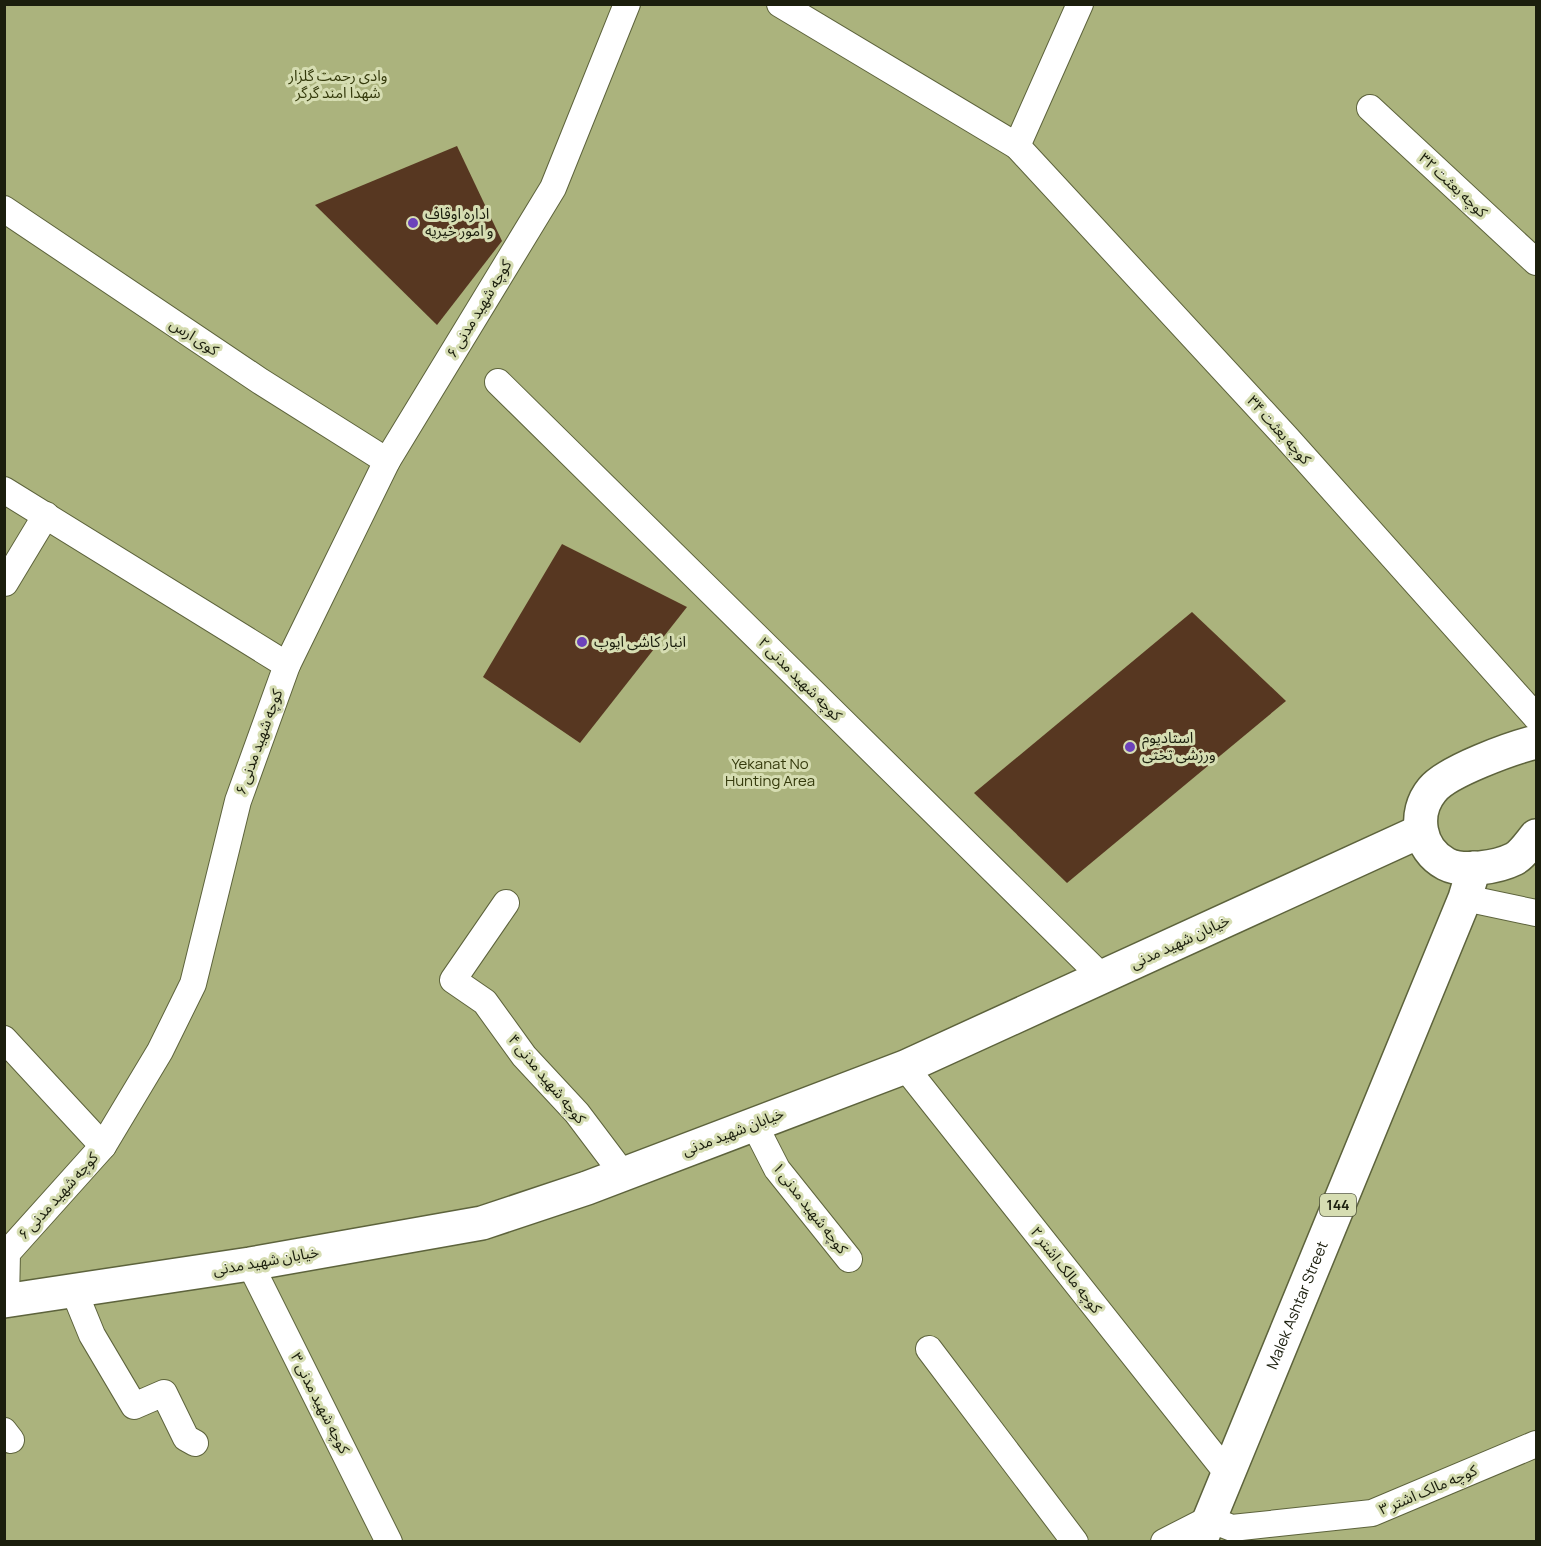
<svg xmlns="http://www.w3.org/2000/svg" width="1541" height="1546" viewBox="0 0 1541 1546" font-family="Manrope,'Noto Sans Arabic',sans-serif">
  <rect width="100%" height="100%" fill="#c9d0a6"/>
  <path fill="#abb37d" d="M5,5h1531v1536l-1531,1z"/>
  <g fill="#573721">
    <path d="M457,146l45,95 -65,84 -122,-120z"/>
    <path d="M562,544l125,63 -107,136 -97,-66z"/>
    <path d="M1192,612l94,89 -219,182 -93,-90z"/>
  </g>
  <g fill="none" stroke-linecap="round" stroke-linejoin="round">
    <defs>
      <g id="minor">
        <path d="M780,4l237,142 269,291 250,280"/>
        <path d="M1370,108l166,154"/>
        <path d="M1017,146l63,-142"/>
        <path d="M4,209l256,172 127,80"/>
        <path d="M498,382l604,595"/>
        <path d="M4,490l283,175"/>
        <path d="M5,583l41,-68"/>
        <path d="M1465,898l71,15"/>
        <path d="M506,903l-53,77 32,22 39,54 53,57 46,61"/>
        <path d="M4,1039l99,107"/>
        <path d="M905,1067l323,407"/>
        <path d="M754,1124l23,45 72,90"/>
        <path d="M250,1264l139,278"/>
        <path d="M74,1291l18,44 42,71 30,-13 22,45 9,5"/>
        <path d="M6,1300l1,-47 96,-107 57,-95 33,-67 45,-183 49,-136 100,-204 166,-273 74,-184"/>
        <path d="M929,1349l146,193"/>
        <path d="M4,1431l7,9"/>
        <path d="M1164,1542l45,-23 23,9 140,-15 164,-69"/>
      </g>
      <path id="secondary" d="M4,1301l246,-37 232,-41 105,-35 318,-121 516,-236"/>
      <g id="primary">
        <path d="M1536,742c-24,6 -89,29 -104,48 -19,23 -14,59 14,74 17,9 52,3 68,-5 8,-4 16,-16 22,-23"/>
        <path id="s1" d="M1200,1542l265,-644 9,-30"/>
      </g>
    </defs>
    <use href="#minor" stroke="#5d633c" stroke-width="28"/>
    <use href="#secondary" stroke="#5d633c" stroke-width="36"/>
    <use href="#primary" stroke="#5d633c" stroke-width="36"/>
    <use href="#minor" stroke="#fff" stroke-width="26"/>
    <use href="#secondary" stroke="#fff" stroke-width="33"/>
    <use href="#primary" stroke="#fff" stroke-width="33"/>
  </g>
  <g fill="#6c42ba" stroke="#d6ddb2" stroke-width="2">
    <circle cx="413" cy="223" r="6"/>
    <circle cx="582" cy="642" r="6"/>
    <circle cx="1130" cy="747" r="6"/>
  </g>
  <g text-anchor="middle" stroke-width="6" stroke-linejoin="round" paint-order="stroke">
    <rect fill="#d6ddb2" stroke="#53573e" stroke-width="1.5" x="1320" y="1194" width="36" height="22" rx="4.5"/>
    <g font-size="14" font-weight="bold" fill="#1b1e0d">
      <text x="1338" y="1210">144</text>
    </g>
    <g font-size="15" fill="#353a0c" stroke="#d6ddb2">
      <text x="338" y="81">وادی رحمت گلزار<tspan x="338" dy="17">شهدا امند گرگر</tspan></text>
      <text x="770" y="769">Yekanat No<tspan x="770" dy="17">Hunting Area</tspan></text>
    </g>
    <g font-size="15" fill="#1b1e0d" stroke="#d6ddb2">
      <text transform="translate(1453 185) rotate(43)" y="5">کوچه بعثت ۳۲</text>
      <text transform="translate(479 309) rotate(-59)" y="5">کوچه شهید مدنی ۶</text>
      <text transform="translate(194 337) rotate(33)" y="5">کوی ارس</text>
      <text transform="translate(1279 430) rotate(48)" y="5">کوچه بعثت ۳۴</text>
      <text transform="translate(800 679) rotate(45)" y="5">کوچه شهید مدنی ۲</text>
      <text transform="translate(259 742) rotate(-70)" y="5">کوچه شهید مدنی ۶</text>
      <text transform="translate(1180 942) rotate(-25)" y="5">خیابان شهید مدنی</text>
      <text transform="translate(547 1079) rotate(50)" y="5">کوچه شهید مدنی ۴</text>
      <text transform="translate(733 1132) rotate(-21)" y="5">خیابان شهید مدنی</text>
      <text transform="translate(58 1196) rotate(-48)" y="5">کوچه شهید مدنی ۶</text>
      <text transform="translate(810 1208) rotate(52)" y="5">کوچه شهید مدنی ۱</text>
      <text transform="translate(266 1261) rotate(-10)" y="5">خیابان شهید مدنی</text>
      <text transform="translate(1066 1270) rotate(52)" y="5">کوچه مالک اشتر ۲</text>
      <text dy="5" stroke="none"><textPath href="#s1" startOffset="256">Malek Ashtar Street</textPath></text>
      <text transform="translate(320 1403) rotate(63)" y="5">کوچه شهید مدنی ۳</text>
      <text transform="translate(1428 1490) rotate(-23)" y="5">کوچه مالک اشتر ۳</text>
    </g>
    <g font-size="15" fill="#1b1e0d" stroke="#d6ddb2" text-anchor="start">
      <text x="425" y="219">اداره اوقاف<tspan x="425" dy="17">و امور خیریه</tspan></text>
      <text x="594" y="647">انبار کاشی ایوب</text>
      <text x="1142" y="743">استادیوم<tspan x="1142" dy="17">ورزشی تختی</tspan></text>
    </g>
  </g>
  <rect width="1541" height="1546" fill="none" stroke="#1b1e0d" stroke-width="12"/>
</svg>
